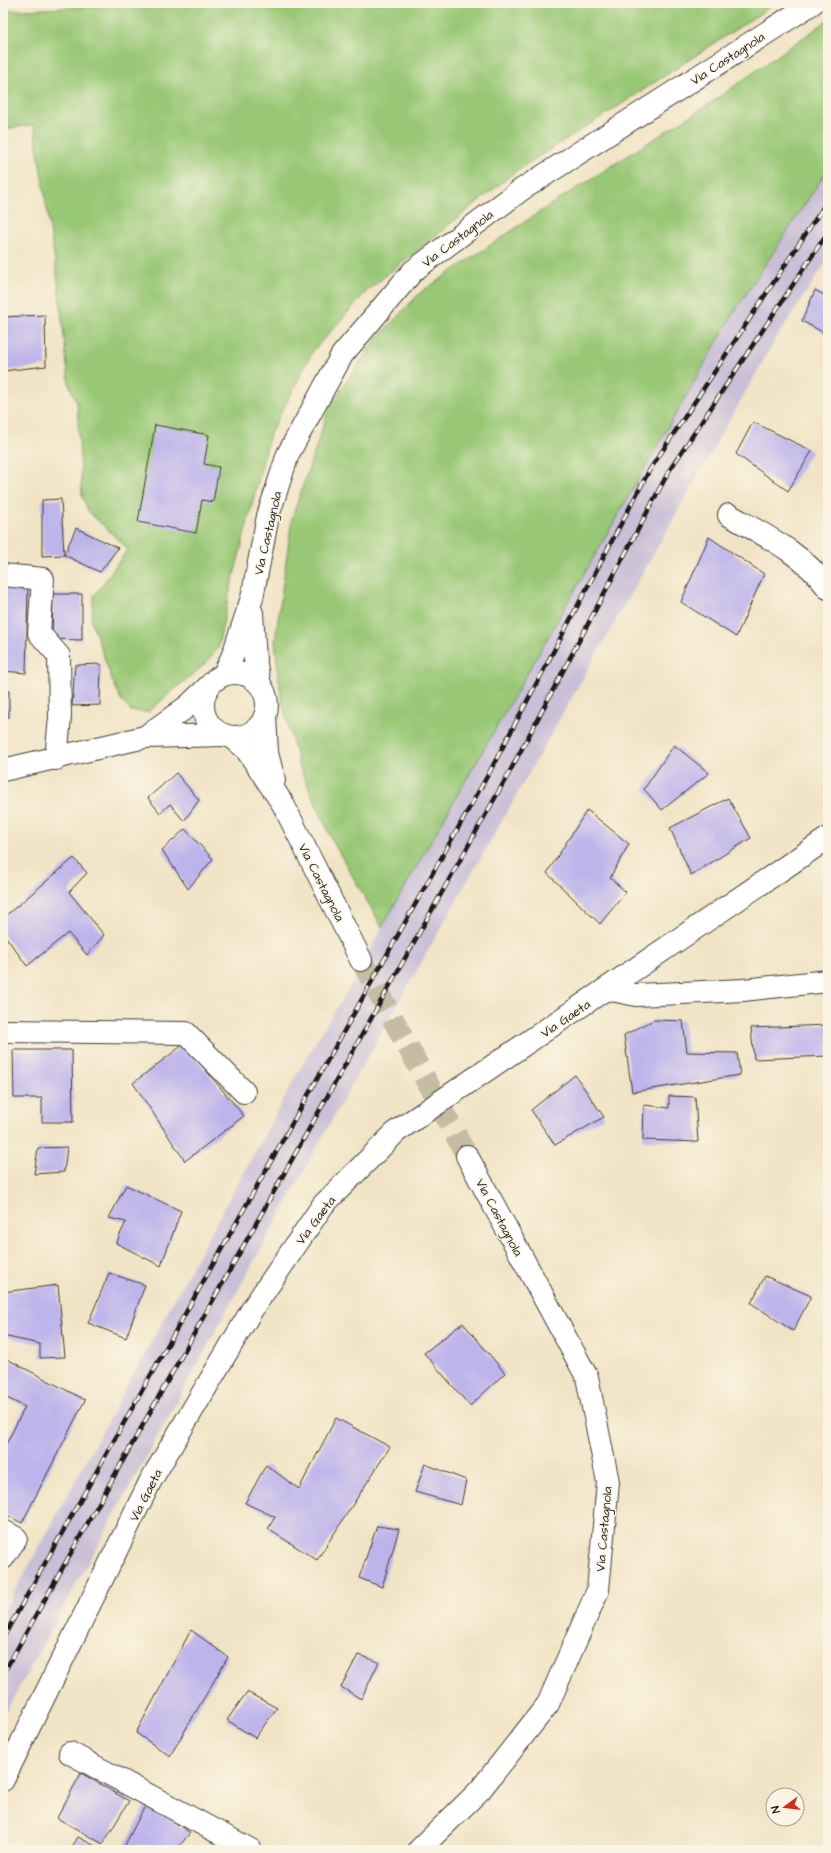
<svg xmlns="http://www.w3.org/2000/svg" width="831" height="1853" viewBox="0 0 831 1853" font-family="'Architects Daughter',sans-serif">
  <rect width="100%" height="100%" fill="#fcf5e5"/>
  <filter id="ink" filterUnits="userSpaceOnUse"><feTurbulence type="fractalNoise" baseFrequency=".025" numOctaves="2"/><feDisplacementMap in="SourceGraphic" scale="8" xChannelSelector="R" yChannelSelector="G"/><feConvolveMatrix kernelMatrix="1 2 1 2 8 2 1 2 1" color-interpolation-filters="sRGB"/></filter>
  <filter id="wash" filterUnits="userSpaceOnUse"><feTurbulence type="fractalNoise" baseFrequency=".012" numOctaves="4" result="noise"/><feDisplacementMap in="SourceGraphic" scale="16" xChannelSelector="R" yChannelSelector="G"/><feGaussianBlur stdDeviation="0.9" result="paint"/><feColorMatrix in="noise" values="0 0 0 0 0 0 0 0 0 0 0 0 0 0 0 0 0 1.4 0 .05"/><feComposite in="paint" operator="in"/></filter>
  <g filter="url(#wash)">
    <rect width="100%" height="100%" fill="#f1e3c5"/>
    <path fill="#c9bfd7" d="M828,169v90l-53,81 -441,776 -331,601v-104l307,-562 41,-66 31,-58 351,-613z"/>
    <g fill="#98c775" stroke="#5a7248">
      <path d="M156,3h620l-162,106 -98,62 -148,119 -55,61 -43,83 -41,161 -11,53 -12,15 -58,49 -17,-1 -9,-9 -10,-22 -21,-60 3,-24 34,-47 -40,-38 -6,-16 -5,-92 -8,-19 -11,-102 -24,-157 -31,4v-118z"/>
      <path d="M828,20v149l-95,145 -351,613 -49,-85 -34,-76 -18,-68 -6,-57 17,-123 38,-113 46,-66 45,-47 126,-85 165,-105z"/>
    </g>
    <g id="blocks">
      <g fill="#bdb4eb">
        <path d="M815,290l13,7v38l-26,-14z"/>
        <path d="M45,315l1,51 -43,5v-54z"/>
        <path d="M753,422l59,29 -24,40 -52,-37z"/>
        <path d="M155,425l54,10 -5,29 15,3 -6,35 -11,-2 -6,33 -58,-11z"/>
        <path d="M61,499l3,56 -22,1v-56z"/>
        <path d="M76,528l42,20 -18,24 -36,-17z"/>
        <path d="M709,537l55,37 -28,63 -55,-35z"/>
        <path d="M3,586l25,2 -2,85 -23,-2z"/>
        <path d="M53,594h29v46l-30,-1z"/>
        <path d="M101,664l-1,41 -28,1 3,-41z"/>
        <rect x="3" y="691" width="6" height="26"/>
        <path d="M674,745l35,28 -47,37 -18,-21z"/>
        <path d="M176,773l23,27 -15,21 -14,-17 -10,9 -12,-15z"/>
        <path d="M728,798l23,40 -60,37 -21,-47z"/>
        <path d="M587,810l42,34 -19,34 16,14 -26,32 -53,-51z"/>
        <path d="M185,829l28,30 -25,30 -26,-39z"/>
        <path d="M74,858l13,15 -18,19 35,43 -17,20 -19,-22 -41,33 -24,-33v-15z"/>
        <path d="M654,1020l29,1 4,31 50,1 3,22 -108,17 -8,-57z"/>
        <path d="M828,1025v31l-74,3 -3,-31z"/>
        <path d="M184,1044l60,72 -59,45 -52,-78z"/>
        <path d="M13,1050h59l1,72h-31v-24h-28z"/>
        <path d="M575,1075l29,42 -49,28 -24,-35z"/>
        <path d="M669,1096l26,1 3,45 -55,-2 1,-35 25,3z"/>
        <path d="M67,1147l-3,25 -30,2 4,-26z"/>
        <path d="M126,1185l55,26 -20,55 -45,-23 10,-21 -17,-4z"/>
        <path d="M109,1273l36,12 -19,53 -38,-15z"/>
        <path d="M765,1276l46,20 -18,35 -42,-28z"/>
        <path d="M58,1285l7,72 -25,1v-14l-37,-8v-44z"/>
        <path d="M463,1323l42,50 -35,33 -46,-53z"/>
        <path d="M3,1357l82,43 -63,123 -19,-10v-63l22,-43 -22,-11z"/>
        <path d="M336,1418l54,29 -73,113 -49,-31 7,-12 -30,-14 21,-38 33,24z"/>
        <path d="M425,1464l41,16 -5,25 -46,-13z"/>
        <path d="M377,1526l22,3 -17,58 -23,-9z"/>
        <path d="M191,1630l37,27 -58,99 -34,-23z"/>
        <path d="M358,1655l21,7 -18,37 -20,-12z"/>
        <path d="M247,1692l30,16 -22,30 -28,-18z"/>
        <path d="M81,1773l48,28 -26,43 -46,-26z"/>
        <path d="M147,1802l43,31 -14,17 -53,-1z"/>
        <path d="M78,1837l25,13h-33z"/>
      </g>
    </g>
  </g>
  <g filter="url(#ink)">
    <use href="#blocks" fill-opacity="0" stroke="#3c3a35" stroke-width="1"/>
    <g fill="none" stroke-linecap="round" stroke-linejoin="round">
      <path stroke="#c6bba3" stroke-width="22" stroke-dasharray="22 11" stroke-linecap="butt" d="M361,960l106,196"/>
      <defs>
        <g id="minor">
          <path d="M729,515c37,21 73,38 99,73"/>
          <path d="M3,575l40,4 -4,54 20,23 1,61 -4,42"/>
          <path d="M252,613l3,47 5,25"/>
          <circle cx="235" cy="705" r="32"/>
          <path d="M224,674l9,-19 19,-57 16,-82 20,-62 54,-99 71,-84 108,-81 292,-187"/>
          <path d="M265,716l2,37 7,27"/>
          <path d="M145,737l43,-31 20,-19"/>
          <path d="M232,737l14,12 37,55 78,156"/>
          <path d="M3,770l142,-33 79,-2"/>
          <path d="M607,989l29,6 46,-2 61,-3 85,-9"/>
          <path d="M3,1031l183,2 58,59"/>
          <path d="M3,1531l13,7 -13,20"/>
          <path d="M70,1753l181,97"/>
          <path d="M3,1780l148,-300 102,-172 70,-103 74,-74 431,-293"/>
          <path d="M419,1850l61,-60 68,-86 50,-114 10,-108 -21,-105 -120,-221"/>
        </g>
      </defs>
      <use href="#minor" stroke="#3c3a35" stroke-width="24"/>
      <use href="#minor" stroke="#fff" stroke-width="22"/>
      <defs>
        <g id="rail">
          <path d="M3,1638l486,-865 160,-302 179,-271"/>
          <path d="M3,1674l506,-901 160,-302 159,-239"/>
        </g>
      </defs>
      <use href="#rail" stroke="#1c1c1c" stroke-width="4.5"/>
      <use href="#rail" stroke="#fcf5e5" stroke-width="3" stroke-dasharray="9" stroke-linecap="butt"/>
    </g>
  </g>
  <g text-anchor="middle" stroke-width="3" stroke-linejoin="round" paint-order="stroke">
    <g font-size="13" fill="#1c1c1c" stroke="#fcf5e5">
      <text transform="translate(727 58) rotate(-33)" y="5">Via Castagnola</text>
      <text transform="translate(457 238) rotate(-37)" y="5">Via Castagnola</text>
      <text transform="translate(267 533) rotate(-77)" y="5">Via Castagnola</text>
      <text transform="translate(322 882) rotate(63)" y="5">Via Castagnola</text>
      <text transform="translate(565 1018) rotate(-34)" y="5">Via Gaeta</text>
      <text transform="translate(500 1217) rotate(62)" y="5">Via Castagnola</text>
      <text transform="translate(315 1220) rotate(-53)" y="5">Via Gaeta</text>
      <text transform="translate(145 1495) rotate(-63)" y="5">Via Gaeta</text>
      <text transform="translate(603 1529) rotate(-85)" y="5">Via Castagnola</text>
    </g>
  </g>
  <rect width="831" height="1853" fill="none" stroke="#fcf5e5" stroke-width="16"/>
  <g transform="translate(785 1807) rotate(255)"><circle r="19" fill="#fcf5e5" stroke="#a29e95"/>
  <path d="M0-3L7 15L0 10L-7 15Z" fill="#c8321e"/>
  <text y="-6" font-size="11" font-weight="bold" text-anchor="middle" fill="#1c1c1c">N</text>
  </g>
</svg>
